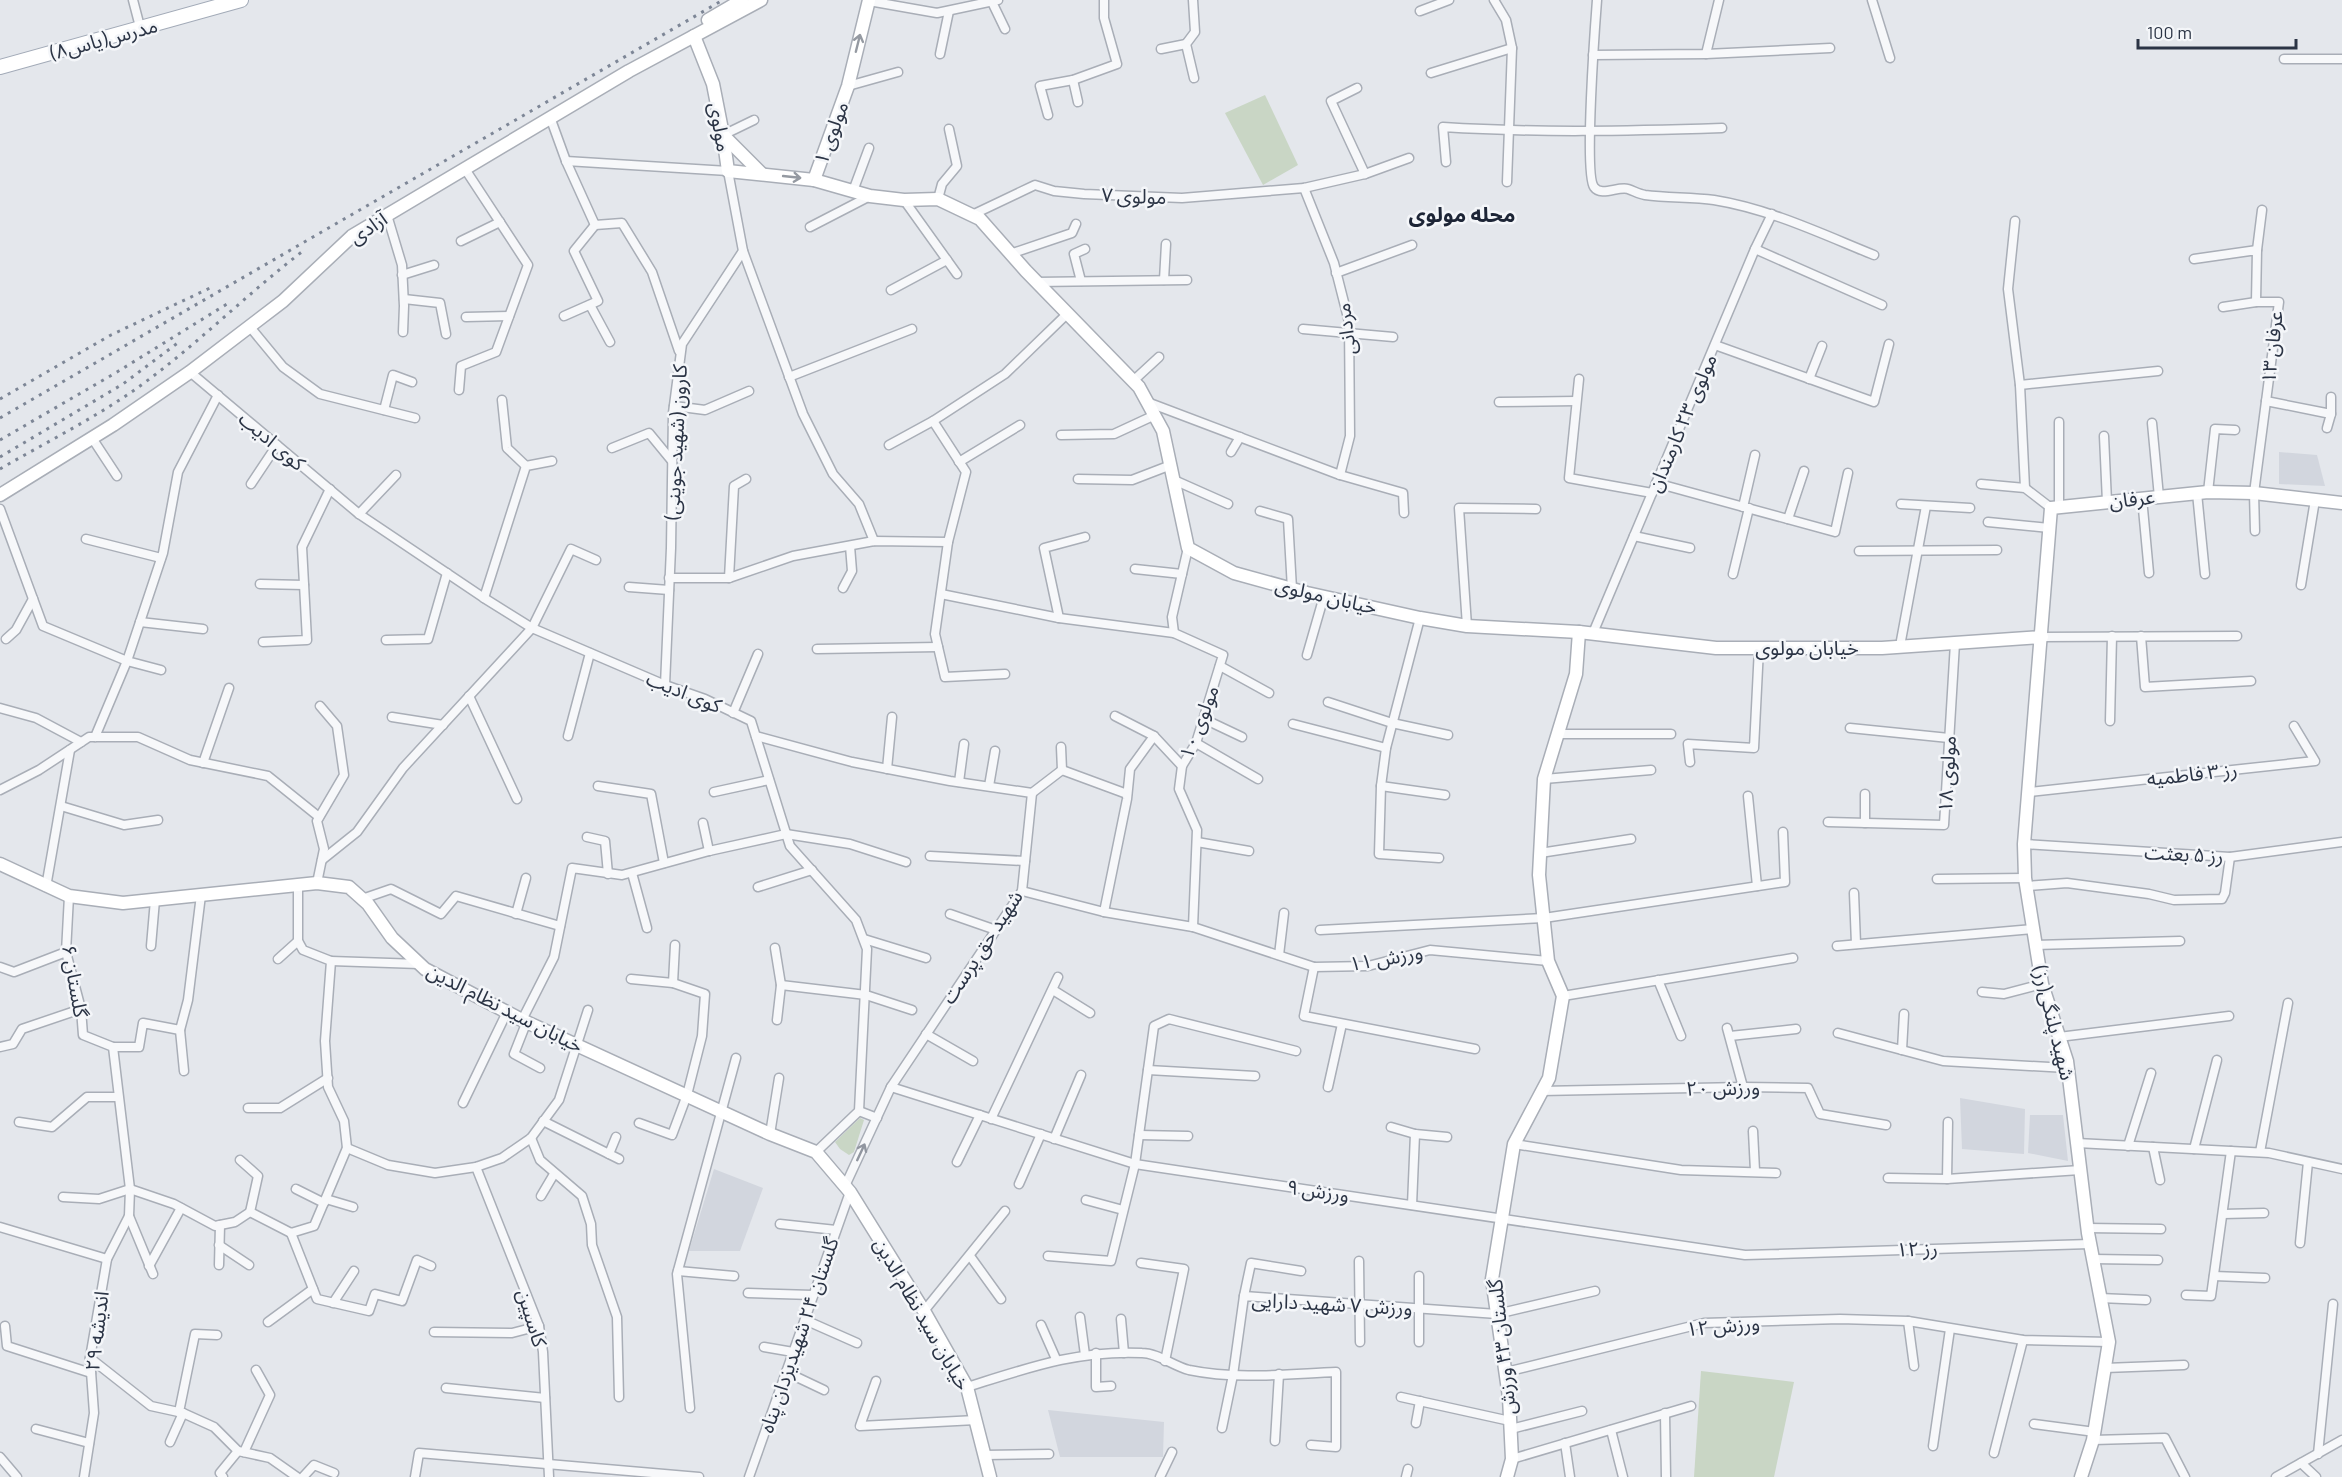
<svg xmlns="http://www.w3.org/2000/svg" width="2342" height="1477" viewBox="0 0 2342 1477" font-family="Barlow,'Noto Sans Arabic',sans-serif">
  <rect width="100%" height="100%" fill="#e4e7ec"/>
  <g fill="#d2d6de">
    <path d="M2279,452l38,3 8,31 -46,-2z"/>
    <path d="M1960,1098l65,11 -1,45 -62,-5z"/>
    <path d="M2030,1115h33l5,46 -40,-8z"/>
    <path d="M714,1169l49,19 -23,63h-51z"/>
    <path d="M1048,1410l116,12 -1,35h-103z"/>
  </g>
  <g fill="#c9d6c5">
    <path d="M1265,95l33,70 -35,20 -38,-72z"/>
    <path d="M860,1118l4,2 -10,32 -5,3 -9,-6 -5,-7z"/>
    <path d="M1701,1371l93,11 -20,95h-80z"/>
  </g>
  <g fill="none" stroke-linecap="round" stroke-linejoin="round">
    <defs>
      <g id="street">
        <path d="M133,0l6,23"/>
        <path d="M1193,0l2,32 -9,12 8,34"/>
        <path d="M1494,0l12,20 6,28 -5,134"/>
        <path d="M1597,0c-2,26 -13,174 -3,187 7,10 24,-1 34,2 6,2 11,5 17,6 23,3 46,2 69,5 56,9 108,34 160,55"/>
        <path d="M1872,0l18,58"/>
        <path d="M869,1l68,12 61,-13"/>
        <path d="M992,2l13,27"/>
        <path d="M1420,11l29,-11"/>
        <path d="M1161,49l25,-5"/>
        <path d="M940,54l9,-43"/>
        <path d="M1706,54l13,-54"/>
        <path d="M1593,55l113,-1 124,-6"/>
        <path d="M2284,59h58"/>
        <path d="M1431,73l81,-25"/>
        <path d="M1073,80l5,22"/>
        <path d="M848,86l50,-14"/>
        <path d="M1357,88l-26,13 34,73"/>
        <path d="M1048,115l-8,-29 33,-6 44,-16 -13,-46v-18"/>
        <path d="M550,117l16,44 29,64 27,-2 30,49 27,79"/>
        <path d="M723,135l31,-15"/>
        <path d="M566,161l162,10 15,80 -61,93 -9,69 -2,135 -6,137"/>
        <path d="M1446,162l-3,-35c93,6 185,4 279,1"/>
        <path d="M1304,188l30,75 15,59 1,114 -10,39"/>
        <path d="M853,191l16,-43"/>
        <path d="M938,199l4,-15 15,-18 -8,-37"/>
        <path d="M904,200l53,74"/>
        <path d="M387,215l15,50 2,41 -1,26"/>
        <path d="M972,215l63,-30 19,6 30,3 98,4 122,-10 61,-14 44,-16"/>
        <path d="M2015,221l-7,68 12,96 5,103"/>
        <path d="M810,227l60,-31"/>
        <path d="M461,241l39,-19"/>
        <path d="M1755,249l127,56"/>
        <path d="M2257,250l5,-40"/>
        <path d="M743,251l60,163 30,60 26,30 15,37"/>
        <path d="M1010,254l62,-21 4,-9"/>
        <path d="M2194,259l63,-9 -1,52h23l-25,191 1,38"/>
        <path d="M1336,273l76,-28"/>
        <path d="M402,275l32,-10"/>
        <path d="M1164,280l2,-36"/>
        <path d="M1081,281l-7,-27 11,-5"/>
        <path d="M1036,282l151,-2"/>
        <path d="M891,290l56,-30"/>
        <path d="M404,299l36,4 6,31"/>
        <path d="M590,305l20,37"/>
        <path d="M2223,307l33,-5"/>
        <path d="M564,316l34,-15 -24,-50 21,-26"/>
        <path d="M466,317l43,-1"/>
        <path d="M250,327l33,40 37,27 95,24"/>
        <path d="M1303,329l90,8"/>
        <path d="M1715,345l159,57 15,-58"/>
        <path d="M190,372l169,142 125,84 48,30 133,57 40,14 46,22 39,125 66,74 11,29 -8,162 -43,41"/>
        <path d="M789,377l123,-48"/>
        <path d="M1579,379l-10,99 83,15"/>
        <path d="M1809,379l13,-33"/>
        <path d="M1133,381l26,-24"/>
        <path d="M2020,385l138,-14"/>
        <path d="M459,390l2,-24 35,-14 32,-87 -63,-96"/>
        <path d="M502,400l5,48 19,18"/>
        <path d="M2266,401l65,13v-17"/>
        <path d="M1147,402l193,73 63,18 1,20"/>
        <path d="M1499,402l77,-1"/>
        <path d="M674,406l31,4 44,-19"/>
        <path d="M384,410l9,-35 19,7"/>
        <path d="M933,421l33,51 -18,70 -13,92 10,43 60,-3"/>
        <path d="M2059,422v85"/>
        <path d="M2152,423l7,74"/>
        <path d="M2327,428l4,-14"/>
        <path d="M1061,435l53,-1 41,-19"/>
        <path d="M2104,436l3,66"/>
        <path d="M92,438l25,38"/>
        <path d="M889,445l44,-24 72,-47 62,-60"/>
        <path d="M612,448l37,-15 23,28"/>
        <path d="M1231,452l9,-15"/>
        <path d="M959,462l61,-37"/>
        <path d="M1078,479l54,1 39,-15"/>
        <path d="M1174,480l54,24"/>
        <path d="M1656,483l179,49 13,-59"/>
        <path d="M251,484l26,-39"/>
        <path d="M1981,484l44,4 26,20"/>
        <path d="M2208,492l7,-63 20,1"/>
        <path d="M2197,493l8,81"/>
        <path d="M2142,498l7,75"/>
        <path d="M1901,504l69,4"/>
        <path d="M1743,507l12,-52"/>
        <path d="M0,509l43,117 84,35 34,9"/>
        <path d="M1260,511l28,8 4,70"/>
        <path d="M359,514l37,-39"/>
        <path d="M1788,519l16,-48"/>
        <path d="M1988,522l61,6"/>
        <path d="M1634,536l56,12"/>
        <path d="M86,539l75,19"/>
        <path d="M1188,548l-16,69 2,16 49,22 -27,88 -14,23 -3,23 18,41 -4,97"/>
        <path d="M1859,551l138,-1"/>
        <path d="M1135,569l47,5"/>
        <path d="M1733,574l16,-66"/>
        <path d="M669,578h60l64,-22 81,-15 74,1"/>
        <path d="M729,578l5,-92 12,-7"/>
        <path d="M260,584l44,1"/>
        <path d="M2301,585l14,-85"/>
        <path d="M629,587l40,3"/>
        <path d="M843,588l9,-17 -2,-25"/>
        <path d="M941,594l118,24 115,15"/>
        <path d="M484,598l42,-132 26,-5"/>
        <path d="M1059,618l-15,-70 41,-11"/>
        <path d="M1420,618l-34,130 -5,38 -2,68 60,4"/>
        <path d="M140,622l63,7"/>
        <path d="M1467,626l-8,-118 77,1"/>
        <path d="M1593,633l162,-384 17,-35"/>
        <path d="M2141,636l4,51 106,-6"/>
        <path d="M2042,637l195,-1"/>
        <path d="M6,639l10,-9 17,-31"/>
        <path d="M386,640l42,-1 19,-66"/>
        <path d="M263,642l44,-2 -5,-93 28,-58"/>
        <path d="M1900,646l26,-140"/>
        <path d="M817,649l121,-2"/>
        <path d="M1307,655l17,-59"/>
        <path d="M1220,666l49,27"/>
        <path d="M469,696l48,103"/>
        <path d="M1328,702l64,21 56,12"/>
        <path d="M0,708l36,10 45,24"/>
        <path d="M733,713l25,-59"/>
        <path d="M1115,716l39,20"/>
        <path d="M392,717l51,8"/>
        <path d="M1204,719l38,18"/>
        <path d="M2110,721l2,-85"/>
        <path d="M1293,724l93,24"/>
        <path d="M1850,728l99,10"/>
        <path d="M1558,734h113"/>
        <path d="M568,736l22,-83"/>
        <path d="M756,736l96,26 98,19 82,12"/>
        <path d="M95,737l32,-76 36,-108 15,-81 40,-77"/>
        <path d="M1196,743l62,36"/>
        <path d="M1061,747l1,23"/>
        <path d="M1690,762l-2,-18 66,4 5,-100"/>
        <path d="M203,763l26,-75"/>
        <path d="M887,769l5,-52"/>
        <path d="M1544,779l107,-9"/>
        <path d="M959,782l5,-38"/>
        <path d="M598,786l53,8 13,69"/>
        <path d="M989,786l6,-35"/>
        <path d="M1381,786l64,9"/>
        <path d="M0,790l39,-20 50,-33h49l52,23 78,16 51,41"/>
        <path d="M714,792l55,-12"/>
        <path d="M2029,792l286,-31 -21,-35"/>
        <path d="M1032,793l30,-23 65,24"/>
        <path d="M1865,794v29"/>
        <path d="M1748,796l9,90"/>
        <path d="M61,806l63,19 34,-5"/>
        <path d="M1828,822l116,3 11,-182"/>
        <path d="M703,823l6,28"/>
        <path d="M587,837l18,4 3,33"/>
        <path d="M1197,842l52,9"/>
        <path d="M2024,844l206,13 112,-15"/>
        <path d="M1540,853l91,-14"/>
        <path d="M930,856l95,5"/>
        <path d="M322,860l35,-28 46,-64 129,-140 39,-79 25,11"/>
        <path d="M632,873l15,55"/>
        <path d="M1937,879l88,-1"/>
        <path d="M317,883l7,-34 -7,-28 27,-46 -7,-49 -17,-20"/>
        <path d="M2027,886l40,-3 82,11 25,6 48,-1 3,-6 5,-36"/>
        <path d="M46,887l24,-137"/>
        <path d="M758,887l54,-17"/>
        <path d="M1022,891l82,21 89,15 121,40 54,-1 62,-16 118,11"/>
        <path d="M1854,893l2,51"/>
        <path d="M69,896l-3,56 15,57 2,26 30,12 17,142 -1,27 -22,43 -17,99 4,55 -10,64"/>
        <path d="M362,899l29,-10 50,25 15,-18 104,30"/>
        <path d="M1104,912l23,-113 3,-30 24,-33 28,30"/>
        <path d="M516,914l10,-36"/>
        <path d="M950,914l46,16"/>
        <path d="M1320,930l224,-12 241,-36 -2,-50"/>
        <path d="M864,939l62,19"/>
        <path d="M2035,945l145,-4"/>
        <path d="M151,946l4,-46"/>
        <path d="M1837,946l196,-17"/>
        <path d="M775,948l6,37"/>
        <path d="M1279,955l5,-42"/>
        <path d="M278,959l20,-18"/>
        <path d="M331,961l88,3"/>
        <path d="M0,967l14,5 52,-20"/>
        <path d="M1314,967l-10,49 171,33"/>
        <path d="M631,979l42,4 32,11 -3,42 -15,59 -15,40 -33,-12"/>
        <path d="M1658,980l23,56"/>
        <path d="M673,983l2,-38"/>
        <path d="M1053,990l37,23"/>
        <path d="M1982,992l22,2 38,-10"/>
        <path d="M1563,996l230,-38"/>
        <path d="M522,1020l32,-63 18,-89 50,7 87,-24 77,-17 64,10 56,18"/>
        <path d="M777,1020l4,-35 85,10 46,15"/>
        <path d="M527,1021l-13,33 26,14"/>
        <path d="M1727,1028l16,59"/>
        <path d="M180,1030l4,41"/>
        <path d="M1838,1033l105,28 124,7"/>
        <path d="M926,1034l47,27"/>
        <path d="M1730,1036l66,-7"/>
        <path d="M2059,1037l170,-21"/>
        <path d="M0,1047l13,-3 9,-15 59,-20"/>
        <path d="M113,1047h26l4,-24 37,7 8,-30 13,-105"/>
        <path d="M1902,1050l2,-36"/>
        <path d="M1148,1070l107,6"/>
        <path d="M891,1087l244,77 610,91 345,-11"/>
        <path d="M1328,1087l14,-63"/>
        <path d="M1541,1091l202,-4 65,1 12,26 66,11"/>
        <path d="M463,1103l44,-91"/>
        <path d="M248,1108h32l48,-30"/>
        <path d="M859,1111l18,7"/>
        <path d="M991,1119l67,-142"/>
        <path d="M543,1121l76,38"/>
        <path d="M19,1122l33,5 35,-30h31"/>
        <path d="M1391,1127l24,7 32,3"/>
        <path d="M1753,1131l2,40"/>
        <path d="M770,1134l9,-56"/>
        <path d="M1139,1135l49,1"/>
        <path d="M531,1138l9,22 42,36 9,28 1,21 25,72 2,80"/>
        <path d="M1054,1139l27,-64"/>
        <path d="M2077,1143l192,10 73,16"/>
        <path d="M1514,1144l167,26 95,3"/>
        <path d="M2128,1146l23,-73"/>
        <path d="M2153,1147l7,33"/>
        <path d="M347,1148l41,17 47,8 41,-6 26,-9 29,-20 28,-38 29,-90"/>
        <path d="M2194,1149l23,-89"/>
        <path d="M2260,1152l28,-149"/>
        <path d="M609,1154l7,-17"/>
        <path d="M240,1160l18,16 -8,36"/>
        <path d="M957,1162l23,-47"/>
        <path d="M476,1167l63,159 4,26 6,125"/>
        <path d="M1888,1178l59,1 133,-9"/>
        <path d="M1947,1179l1,-57"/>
        <path d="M1019,1184l22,-50"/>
        <path d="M845,1186l46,-99 131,-196 10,-98"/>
        <path d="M130,1189l44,15 41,22 20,-4 15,-10 41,21 23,-7 33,-78 -3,-27 -16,-34 -3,-46 6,-80 -28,-11 -5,-9v-56"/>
        <path d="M296,1189l28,14"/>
        <path d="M541,1196l13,-22"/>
        <path d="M63,1197l36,2 31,-10"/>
        <path d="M326,1199l27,8"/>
        <path d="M1086,1200l37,10"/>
        <path d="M1412,1205l3,-71"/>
        <path d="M2223,1214l41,-1"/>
        <path d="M129,1216l24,58"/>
        <path d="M780,1224l56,6"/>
        <path d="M0,1227l107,32"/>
        <path d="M2087,1228l74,1"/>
        <path d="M291,1233l26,66 52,12 6,-17 27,7 15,-41 14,6"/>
        <path d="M2300,1243l8,-81"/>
        <path d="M219,1245l30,20"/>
        <path d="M970,1256l31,43"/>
        <path d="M1048,1256l63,5 24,-97 19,-138 15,-7 127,32"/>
        <path d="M2093,1259l65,1"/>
        <path d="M1359,1261l1,81"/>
        <path d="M1141,1263l43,6 -19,92"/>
        <path d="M219,1265l1,-40"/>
        <path d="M149,1266l32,-58"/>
        <path d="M678,1271l56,5"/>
        <path d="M2214,1276l51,2"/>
        <path d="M748,1293l65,2"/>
        <path d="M2186,1295l25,1 20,-145"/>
        <path d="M1244,1296l7,-33 50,8"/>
        <path d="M2100,1298l46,2"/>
        <path d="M333,1303l21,-32"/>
        <path d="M924,1311l81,-100"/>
        <path d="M1080,1317l5,38"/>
        <path d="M1121,1319l3,34"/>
        <path d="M805,1320l52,23"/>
        <path d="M1908,1321l6,45"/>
        <path d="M268,1322l45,-33"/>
        <path d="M1041,1325l15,34"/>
        <path d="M5,1326l2,20 84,27"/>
        <path d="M434,1332l78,1 27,-7"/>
        <path d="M1419,1342v-66"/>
        <path d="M764,1347l29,5"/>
        <path d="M1096,1353v34l15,-1"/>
        <path d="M90,1358l61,48 32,7 31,14 24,24 32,7 27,19"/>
        <path d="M2105,1368l79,-3"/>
        <path d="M786,1372l38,18"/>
        <path d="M1506,1372l198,-49 136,-4 68,2 115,19 86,2"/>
        <path d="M876,1381l-16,45 116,-6"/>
        <path d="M967,1387c61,-19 110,-37 175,-34 16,0 31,13 47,17 48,10 99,4 147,2v75l-25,-2"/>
        <path d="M446,1388l99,10"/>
        <path d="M1401,1397l109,24"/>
        <path d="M690,1408l-13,-134 59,-216"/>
        <path d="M179,1412l16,-78 22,1"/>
        <path d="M1665,1413l1,64"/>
        <path d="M1416,1423l4,-22"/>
        <path d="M2034,1424l61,8"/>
        <path d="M1222,1428l11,-53 11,-79 253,18 98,-23"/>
        <path d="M36,1429l53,14"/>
        <path d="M1511,1429l71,-18"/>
        <path d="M1611,1430l12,47"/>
        <path d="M2093,1440l72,-2 20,39"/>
        <path d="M1275,1441l4,-67"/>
        <path d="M170,1442l13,-29"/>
        <path d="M1565,1443l5,34"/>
        <path d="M1933,1446l17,-117"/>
        <path d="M244,1452l26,-57 -14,-25"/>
        <path d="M1994,1453l29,-113"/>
        <path d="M2318,1454l15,-150"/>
        <path d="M984,1455l65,-1"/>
        <path d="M0,1457l17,20"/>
        <path d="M1512,1459l179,-53"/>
        <path d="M2301,1463l15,14"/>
        <path d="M223,1477l-3,-4 18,-22"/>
        <path d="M303,1477l11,-12 20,8"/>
        <path d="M415,1477l4,-24 280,24"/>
        <path d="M749,1477l101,-285"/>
        <path d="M1160,1477l12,-25"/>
        <path d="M1406,1477l2,-8"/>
        <path d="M2276,1477l66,-37"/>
      </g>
      <g id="secondary">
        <path d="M708,20l34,-20"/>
        <path d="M694,36l19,48 10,51 5,36 86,9 56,16 34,4 34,-1 42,20 46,52 113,116 24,44 25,117 46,25 73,20 113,25 47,8 112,6 137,16h166l160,-11"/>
        <path d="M723,135l39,39"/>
        <path d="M814,180l34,-94 21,-86"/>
        <path d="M0,495l113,-70 77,-53 93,-71 69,-65 277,-165 132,-71"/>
        <path d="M0,864l69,32 54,7 194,-20 32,4 19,17 24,34 33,31 97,51 248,114 46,18 34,40 74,119 43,76 23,90"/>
        <path d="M1507,1477l5,-18 -3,-62 -17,-118 22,-135 35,-66 14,-82 -15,-35 -9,-86 5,-96 32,-105 3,-42"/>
        <path d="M2081,1477l12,-37 16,-98 -21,-109 -21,-172 -25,-77 -17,-106 -1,-34 27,-336 157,-16 46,1 88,10"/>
      </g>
      <path id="primary" d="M0,67l241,-67"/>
    </defs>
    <use href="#street" stroke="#a9aeb7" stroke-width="11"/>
    <use href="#secondary" stroke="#a9aeb7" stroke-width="15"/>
    <use href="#primary" stroke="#a3abb8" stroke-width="16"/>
    <use href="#street" stroke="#f7f8fa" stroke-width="8"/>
    <use href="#secondary" stroke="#fff" stroke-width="12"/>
    <use href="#primary" stroke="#fff" stroke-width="14"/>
    <g stroke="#7d8696" stroke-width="3" stroke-dasharray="3 6" stroke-linecap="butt">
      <path d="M0,399l111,-64 101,-48"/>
      <path d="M0,418l723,-418"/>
      <path d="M0,440l117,-68 110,-68"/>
      <path d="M0,457l123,-73 56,-42"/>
      <path d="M0,469c43,-25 89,-48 130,-76 61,-42 114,-97 173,-142"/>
    </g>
  </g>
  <defs><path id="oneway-shaft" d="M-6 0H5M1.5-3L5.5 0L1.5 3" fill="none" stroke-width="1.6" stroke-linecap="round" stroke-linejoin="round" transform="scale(1.5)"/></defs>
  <g stroke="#959aa2">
    <use href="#oneway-shaft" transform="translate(858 43) rotate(-76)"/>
    <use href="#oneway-shaft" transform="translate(792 177) rotate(6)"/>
  </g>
  <use stroke="#9196a0" href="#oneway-shaft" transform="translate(861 1152) rotate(-65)"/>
  <g text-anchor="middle" stroke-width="5" stroke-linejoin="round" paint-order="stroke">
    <g font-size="20" fill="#2b3445" stroke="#f4f6f9">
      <text transform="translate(104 39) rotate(-15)" y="7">مدرس(یاس۸)</text>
      <text transform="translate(720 127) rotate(80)" y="7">مولوی</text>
      <text transform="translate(831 133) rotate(-70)" y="7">مولوی ۱</text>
      <text transform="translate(1134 196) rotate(2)" y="7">مولوی ۷</text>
      <text transform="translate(368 228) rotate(-34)" y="7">آزادی</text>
      <text transform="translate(1346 329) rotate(-97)" y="7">مردانی</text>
      <text transform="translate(2272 347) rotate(-84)" y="7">عرفان ۱۳</text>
      <text transform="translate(1682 423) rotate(-67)" y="7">مولوی ۲۳ کارمندان</text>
      <text transform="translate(272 441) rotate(40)" y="7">کوی ادیب</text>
      <text transform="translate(676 442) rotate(-87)" y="7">کارون (شهید جوینی)</text>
      <text transform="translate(2132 499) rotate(-6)" y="7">عرفان</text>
      <text transform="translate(1326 596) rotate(13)" y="7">خیابان مولوی</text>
      <text x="1807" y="655">خیابان مولوی</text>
      <text transform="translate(684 692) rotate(22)" y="7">کوی ادیب</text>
      <text transform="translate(1199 722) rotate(-69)" y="7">مولوی ۱۰</text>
      <text transform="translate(1947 774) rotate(-87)" y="7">مولوی ۱۸</text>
      <text transform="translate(2192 774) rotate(-6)" y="7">رز ۳ فاطمیه</text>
      <text transform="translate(2184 854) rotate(3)" y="7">رز ۵ بعثت</text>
      <text transform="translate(982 947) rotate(-57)" y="7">شهید حق پرست</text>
      <text transform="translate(1386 958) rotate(-10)" y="7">ورزش ۱۱</text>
      <text transform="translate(75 981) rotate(80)" y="7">گلستان ۶</text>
      <text transform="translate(505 1008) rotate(27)" y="7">خیابان سید نظام الدین</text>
      <text transform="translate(2054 1023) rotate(76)" y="7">شهید پلنگی(رز)</text>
      <text transform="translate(1723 1088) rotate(-1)" y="7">ورزش ۲۰</text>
      <text transform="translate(1318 1191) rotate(8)" y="7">ورزش ۹</text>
      <text transform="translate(1917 1249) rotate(-2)" y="7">رز ۱۲</text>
      <text transform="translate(1332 1304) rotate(3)" y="7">ورزش ۷ شهید دارایی</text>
      <text transform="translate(922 1314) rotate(60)" y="7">خیابان سید نظام الدین</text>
      <text transform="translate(532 1318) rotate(73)" y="7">کاسپین</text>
      <text transform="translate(1723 1326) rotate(-5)" y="7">ورزش ۱۲</text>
      <text transform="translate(97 1331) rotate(-83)" y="7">اندیشه ۲۹</text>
      <text transform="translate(799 1335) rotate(-71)" y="7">گلستان ۲۴ شهیدیزدان پناه</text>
      <text transform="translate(1502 1347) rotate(-96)" y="7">گلستان ۴۳ ورزش</text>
    </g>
    <g font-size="21" font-weight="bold" fill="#1d2536" stroke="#f4f6f9">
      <text x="1462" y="222">محله مولوی</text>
    </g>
  </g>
  <path d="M2138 39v9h158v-9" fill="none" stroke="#2b3445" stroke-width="3"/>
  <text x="2147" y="39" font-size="18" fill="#2b3445" stroke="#f4f6f9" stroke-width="4.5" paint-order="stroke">100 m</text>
</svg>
